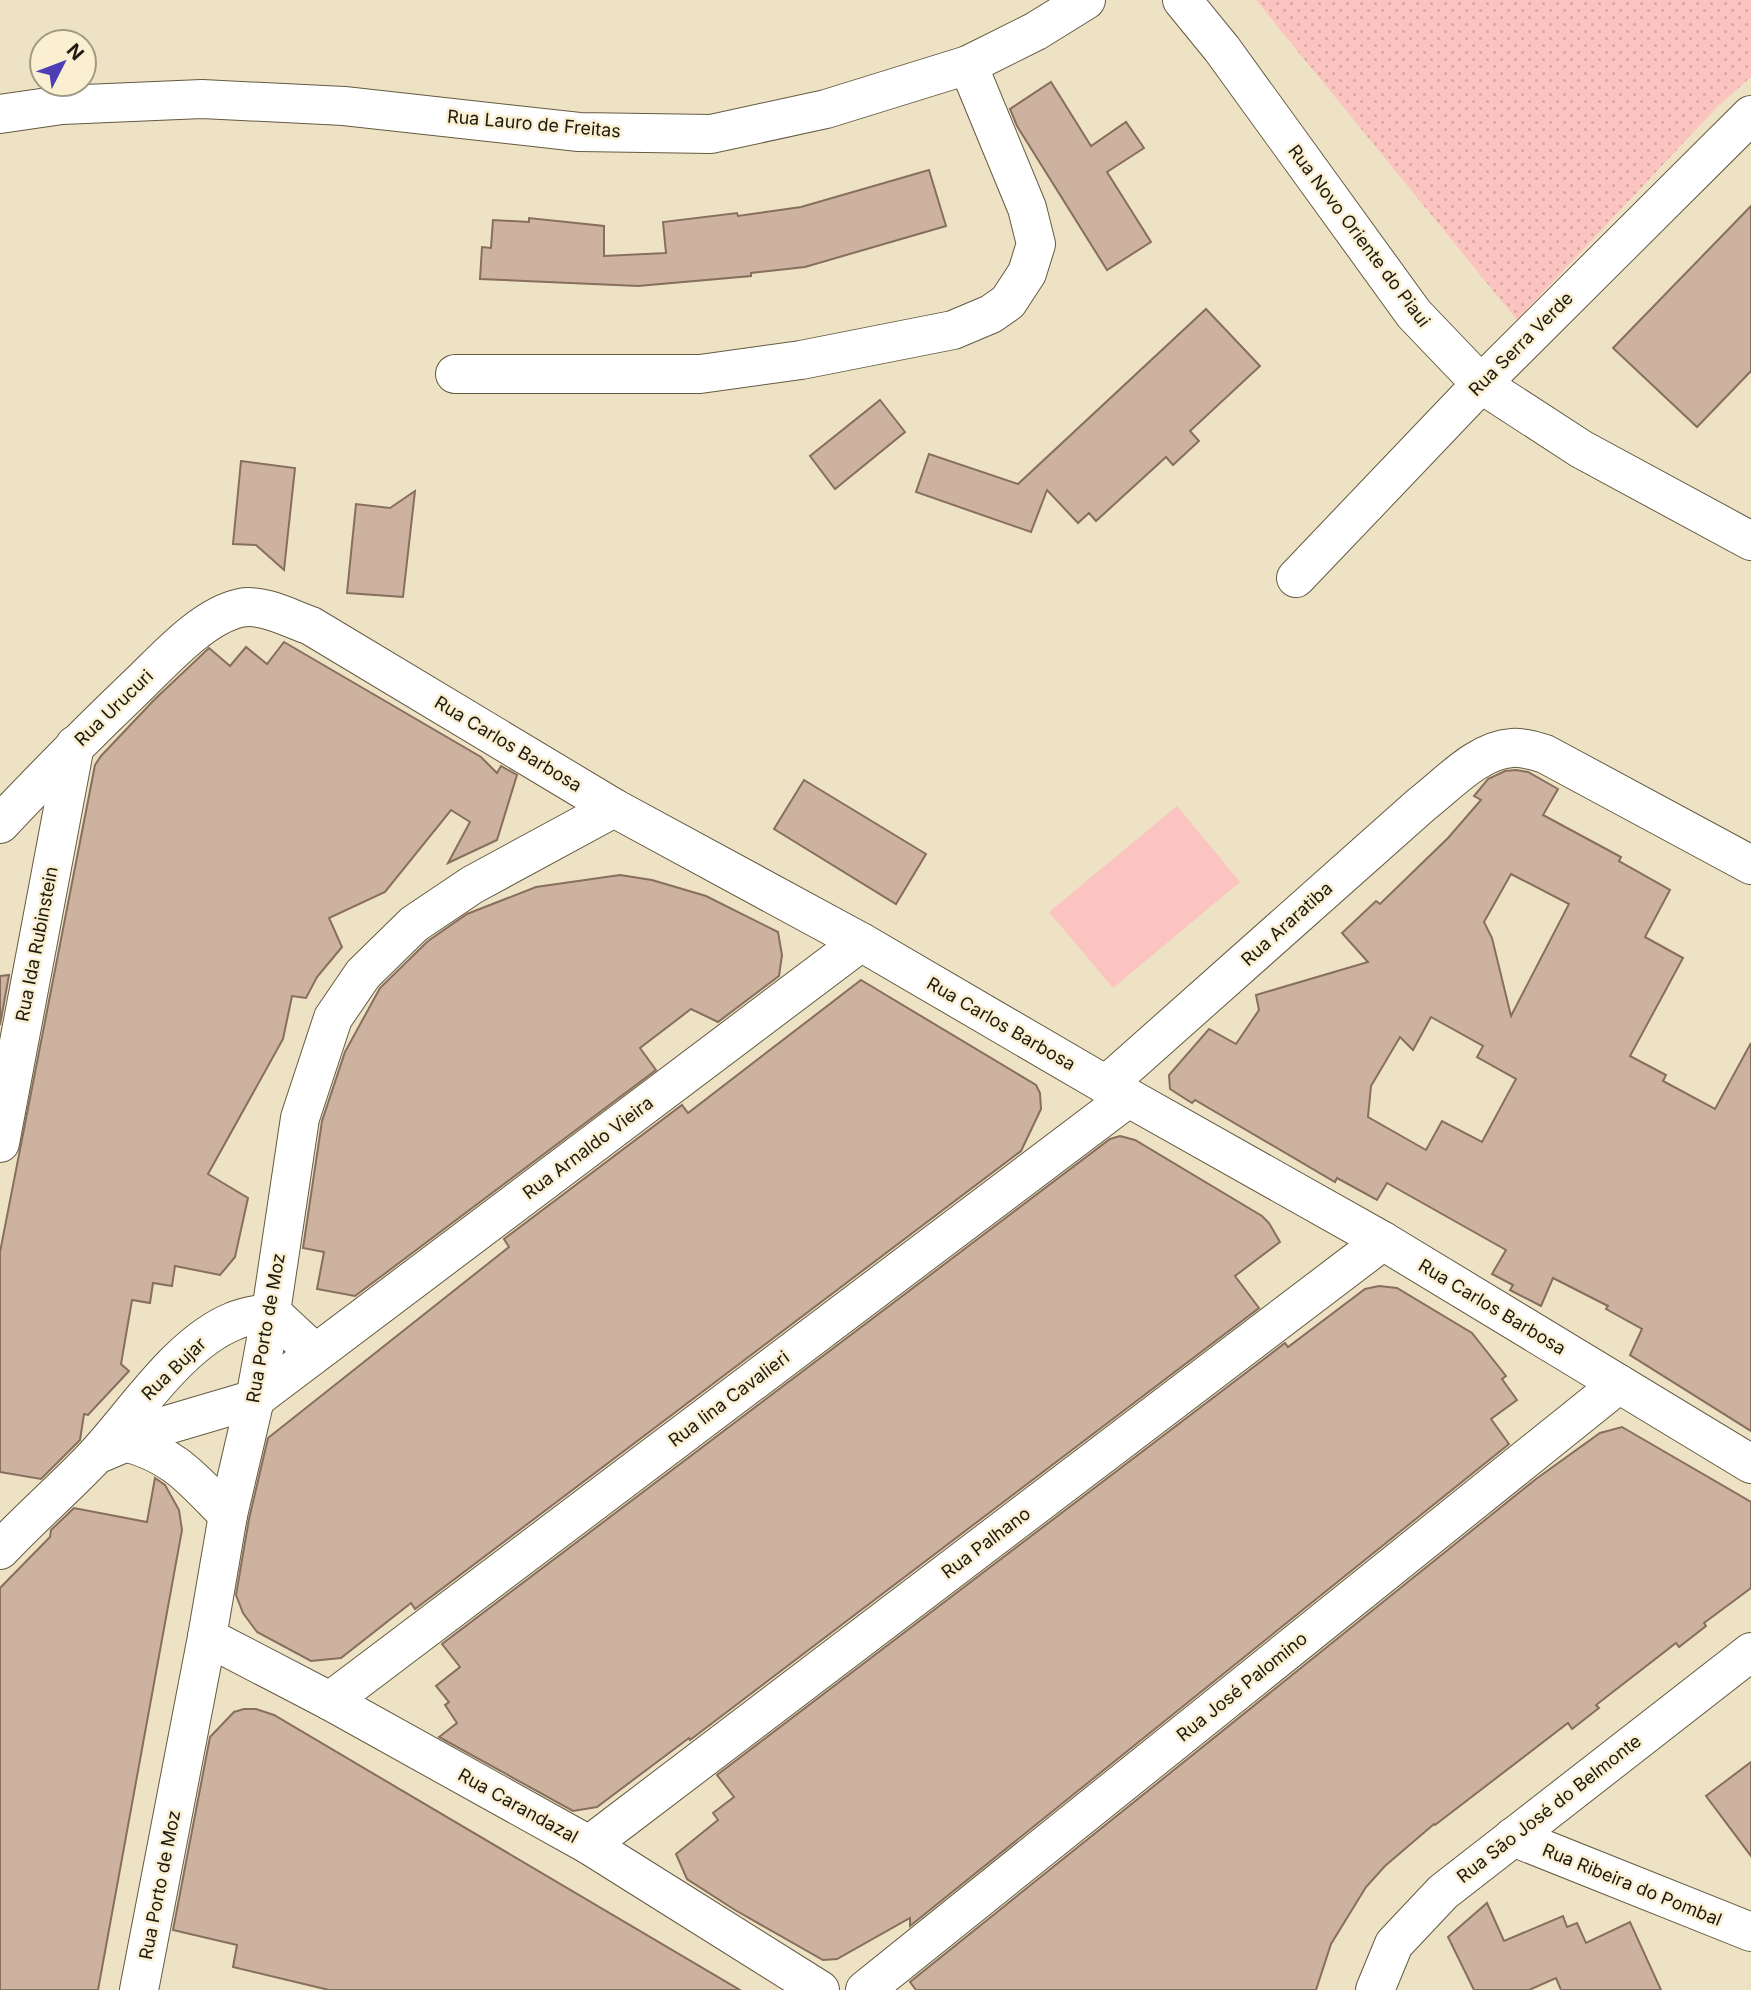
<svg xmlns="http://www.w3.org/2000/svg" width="1751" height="1990" viewBox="0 0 1751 1990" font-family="Inter,sans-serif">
  <defs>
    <pattern id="park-dots" width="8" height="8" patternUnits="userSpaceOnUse" patternTransform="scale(1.75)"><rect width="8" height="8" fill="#fcc4c1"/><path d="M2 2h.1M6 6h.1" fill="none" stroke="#d8a8a5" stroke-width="1.8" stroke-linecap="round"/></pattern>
  </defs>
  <rect width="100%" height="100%" fill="#eee2c5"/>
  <path fill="#fcc4c1" d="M1177,806l63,76 -127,106 -64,-76z"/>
  <path fill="url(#park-dots)" d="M1256,0h495v77l-32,28 -202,215z"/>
  <g fill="#cdb2a0" stroke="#876e5d" stroke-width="2" fill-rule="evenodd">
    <path d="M1051,82l40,64 35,-24 18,26 -37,24 44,70 -44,28 -90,-144 -7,-17z"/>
    <path d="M929,170l17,56 -141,41 -54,6v3l-113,10 -158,-7 2,-32 9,1 2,-28 36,2v-4l75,8v30l62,-3 -3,-31 74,-9 1,3 63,-9z"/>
    <path d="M1751,206v165l-54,56 -84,-79z"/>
    <path d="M1206,309l54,57 -70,65 9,10 -26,24 -7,-8 -70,64 -7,-8 -11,10 -31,-33 -16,42 -115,-40 13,-38 89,30z"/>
    <path d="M880,400l25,32 -70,57 -25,-33z"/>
    <path d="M241,461l54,7 -11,102 -28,-25 -23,-1z"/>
    <path d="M415,491l-12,106 -56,-4 9,-89 34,4z"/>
    <path d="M284,642l197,115 16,16 4,-7 16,9 -20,65 -49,23 22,-41 -19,-12 -66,82 -56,26 13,29 -25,30 -11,21 -14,-2 -9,43 -75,135 40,24 -13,59 -15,18 -45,-9 -3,20 -19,-3 -3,20 -18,-3 -11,64 8,7 -41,44 -4,-1 -4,26 -39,39 -41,-7v-220l95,-487 6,-9 54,-57 54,-51 21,18 16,-19 21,17z"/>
    <path d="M1516,770l12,2 30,17 -15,26 78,42 -2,4 51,29 -25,47 38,21 -53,98 36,19 -3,6 52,28 36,-66v388l-121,-76 12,-26 -36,-20 2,-3 -55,-28 -12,28 -31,-16 3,-5 -21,-11 14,-24 -119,-67 -10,17 -40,-22 -2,4 -140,-82 -3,3 -22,-14 -1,-14 40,-46 27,15 23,-34 -3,-15 112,-33 -26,-29 34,-32 4,3 68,-66 33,-38 -7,-4 14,-17 17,-8zM1511,874l58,30 -58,112 -19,-78 -8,-16zM1431,1017l52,29 -6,11 39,22 -34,63 -40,-21 -16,29 -58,-33 3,-31 29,-49 13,13z"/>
    <path d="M804,780l122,74 -30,50 -122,-75z"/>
    <path d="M620,875l32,5 54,16 72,36 4,23 -3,21 -61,46 -27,-13 -51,39 16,22 -301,226 -38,-7 7,-37 -21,-4 19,-127 23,-69 35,-64 48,-47 39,-27 69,-27z"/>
    <path d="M9,975l-9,50v-49z"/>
    <path d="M861,980l175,105 4,8 1,16 -20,42 -606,458 -4,-6 -70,55 -30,3 -54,-29 -14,-19 -7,-18 13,-76 19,-81 241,-191 -5,-8 178,-134 6,8z"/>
    <path d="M1120,1136l15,4 127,76 7,7 11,19 -45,34 24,32 -569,432 -1,-2 -92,69 -24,4 -134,-74 18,-14 -12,-18 4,-3 -13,-16 24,-19 -18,-23 668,-505z"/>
    <path d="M1379,1286l18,2 75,45 34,43 -4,3 15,21 -26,19 18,25 -599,482v-8l-73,41 -14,1 -88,-50 -48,-31 -11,-25 42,-34 -5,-7 21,-16 -17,-22 568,-432 3,4 77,-58z"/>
    <path d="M1622,1427l129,75v86l-47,35 2,3 -27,21 -3,-4 -80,62 3,3 -27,21 -4,-6 -133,102 -1,-1 -49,42 -19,21 -35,57 -15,46h-400l-6,-8 626,-503 64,-46z"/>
    <path d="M155,1478l10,7 14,25 3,20 -84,460h-98v-402l50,-51 1,-7 23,-22 73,14z"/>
    <path d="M244,1709h12l18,6 466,275h-411l-96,-23 4,-22 -64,-15 37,-193 24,-25z"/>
    <path d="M1751,1762v94l-45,-60z"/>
    <path d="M1487,1903l17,38 59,-25 4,11 10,-4 9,20 44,-21 31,68h-100l-5,-12 -27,12h-55l-26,-53z"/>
  </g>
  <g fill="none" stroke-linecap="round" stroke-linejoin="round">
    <defs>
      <g id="minor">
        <path d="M0,114l62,-9 140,-6 142,7 235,26 132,2 115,-25 142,-44 68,-34 50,-31"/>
        <path d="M455,374h245l101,-14 152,-30 38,-16 17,-12 19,-29 9,-29 -9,-36 -59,-143"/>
        <path d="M1296,578l185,-194 270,-269"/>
        <path d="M0,824c45,-48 91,-94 139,-140 26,-25 64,-68 101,-76 22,-5 51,11 71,18l303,182 247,134 245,143 277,156 368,223"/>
        <path d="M1106,1085l316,-281c26,-20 56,-54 90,-56 10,-1 23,3 33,6l206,111"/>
        <path d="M0,1143l75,-398"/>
        <path d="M125,1442c50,13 68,38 103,73"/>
        <path d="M96,1455l71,-30 88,-26 606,-457"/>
        <path d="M0,1550c31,-33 65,-62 96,-95 39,-42 83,-112 138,-134 11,-5 24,-6 37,-9l44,41"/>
        <path d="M207,1637l123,64 259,144 231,145"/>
        <path d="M330,1701l798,-603"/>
        <path d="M1513,1837l238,95"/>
        <path d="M589,1845l794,-604"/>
        <path d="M139,1990l68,-353 21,-122 27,-116 16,-87 29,-194 33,-100 30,-44 51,-50 58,-39 142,-77"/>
        <path d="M865,1990l754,-606"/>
        <path d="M1375,1990l19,-46 49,-52 308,-240"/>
      </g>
      <path id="tertiary" d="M1182,0l40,49 192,265 67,70 100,65 170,92"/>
    </defs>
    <use href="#minor" stroke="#645a40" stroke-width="40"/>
    <use href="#tertiary" stroke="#645a40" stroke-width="40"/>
    <use href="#minor" stroke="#fff" stroke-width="38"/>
    <use href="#tertiary" stroke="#fff" stroke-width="38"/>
  </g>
  <g text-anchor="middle" stroke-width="5" stroke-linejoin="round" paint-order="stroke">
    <g font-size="18" fill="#1e1a10" stroke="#fbefd2">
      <text transform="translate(534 124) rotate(5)" y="6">Rua Lauro de Freitas</text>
      <text transform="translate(1359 236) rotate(53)" y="6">Rua Novo Oriente do Piaui</text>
      <text transform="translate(1521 344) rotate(-45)" y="6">Rua Serra Verde</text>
      <text transform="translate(114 708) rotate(-44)" y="6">Rua Urucuri</text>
      <text transform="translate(508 744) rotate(31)" y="6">Rua Carlos Barbosa</text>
      <text transform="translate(1287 924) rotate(-42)" y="6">Rua Araratiba</text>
      <text transform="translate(37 944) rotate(-79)" y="6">Rua Ida Rubinstein</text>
      <text transform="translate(1001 1024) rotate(30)" y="6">Rua Carlos Barbosa</text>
      <text transform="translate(588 1148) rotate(-37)" y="6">Rua Arnaldo Vieira</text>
      <text transform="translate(1492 1307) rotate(31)" y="6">Rua Carlos Barbosa</text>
      <text transform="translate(266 1328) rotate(-80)" y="6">Rua Porto de Moz</text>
      <text transform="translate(174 1369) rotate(-44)" y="6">Rua Bujar</text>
      <text transform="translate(729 1399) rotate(-37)" y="6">Rua lina Cavalieri</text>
      <text transform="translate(986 1543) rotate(-37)" y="6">Rua Palhano</text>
      <text transform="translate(1242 1687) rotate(-39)" y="6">Rua José Palomino</text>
      <text transform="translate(518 1806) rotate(29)" y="6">Rua Carandazal</text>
      <text transform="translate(1549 1809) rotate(-38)" y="6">Rua São José do Belmonte</text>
      <text transform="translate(160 1885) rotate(-79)" y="6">Rua Porto de Moz</text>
      <text transform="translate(1632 1885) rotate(22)" y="6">Rua Ribeira do Pombal</text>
    </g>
  </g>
  <g transform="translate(63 63) rotate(48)"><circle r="33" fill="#fbefd2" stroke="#a39a84" stroke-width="2"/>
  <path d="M0-5L12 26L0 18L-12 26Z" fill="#4d3eb5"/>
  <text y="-10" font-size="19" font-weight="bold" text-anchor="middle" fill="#1e1a10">N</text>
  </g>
</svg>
